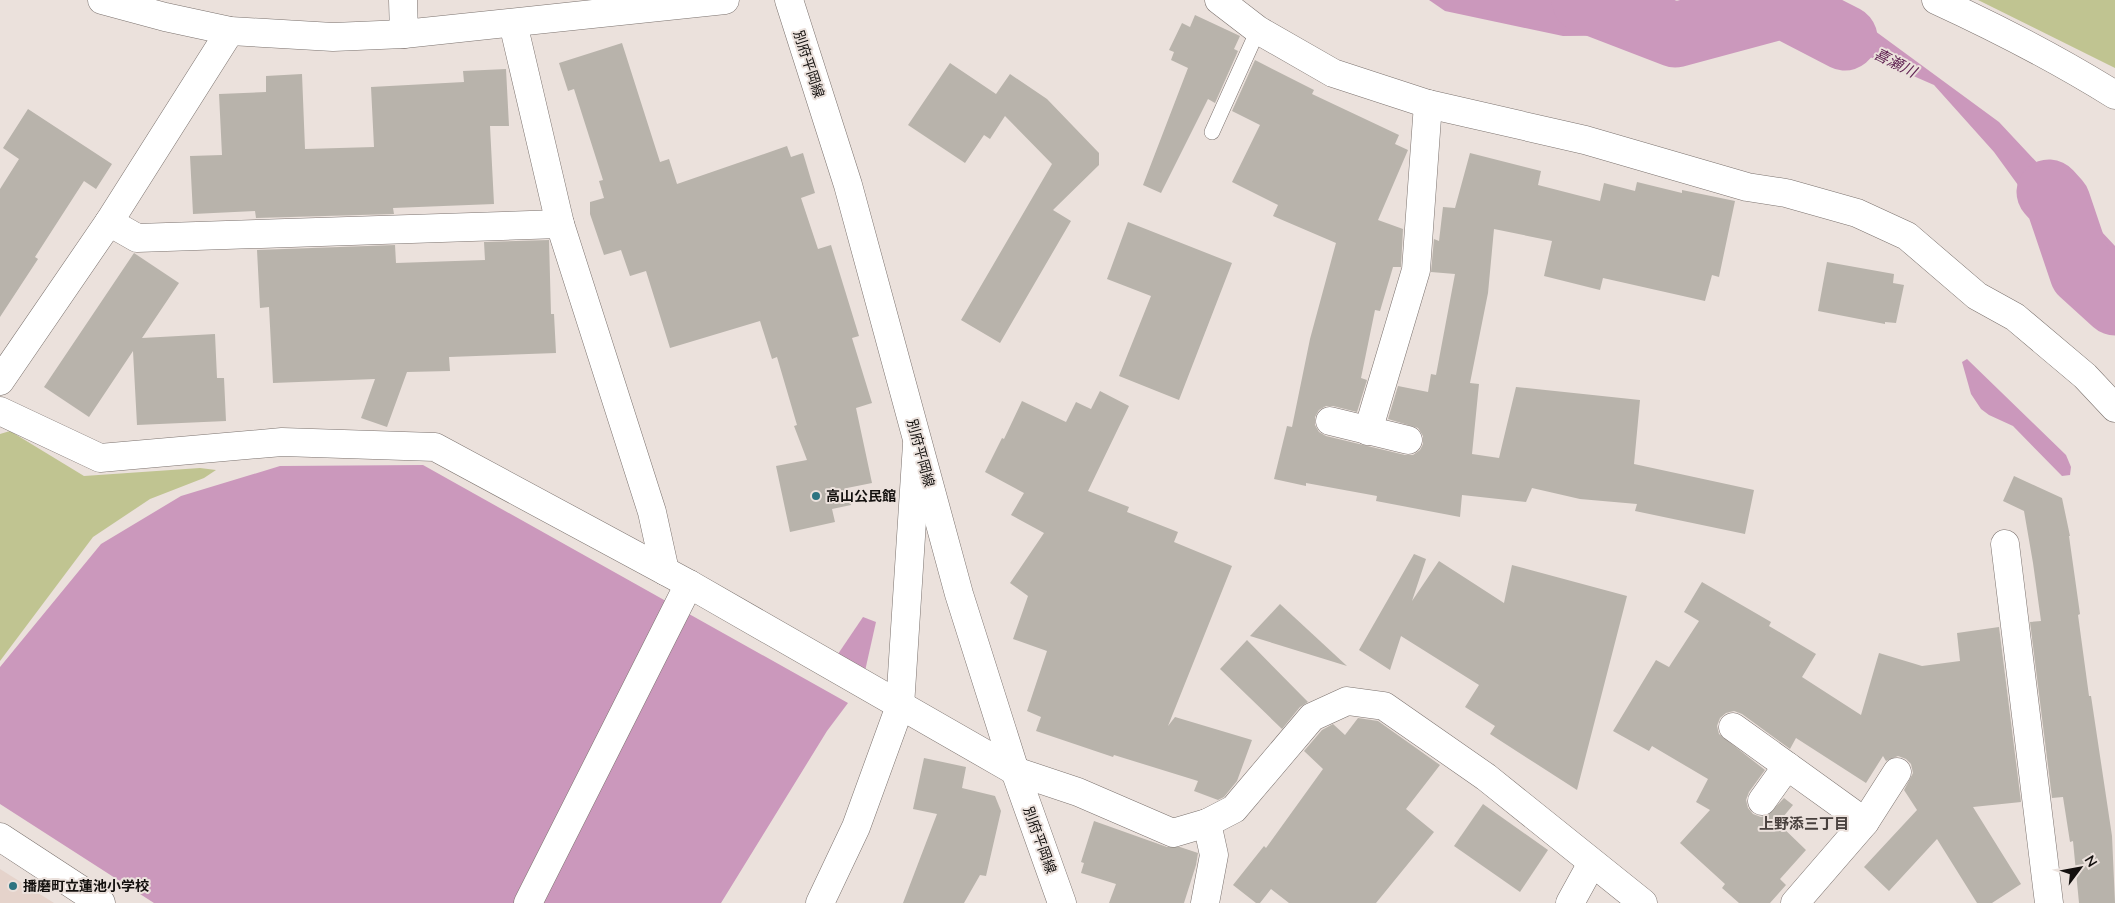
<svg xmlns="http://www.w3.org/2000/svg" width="2115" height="903" font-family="Mulish,'Noto Sans JP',sans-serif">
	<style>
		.built { fill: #e5d3cb }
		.green { fill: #c0c491 }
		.water { fill: #cb98bc }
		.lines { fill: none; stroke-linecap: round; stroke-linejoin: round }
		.river { stroke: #cb98bc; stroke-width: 65 }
		.building { fill: #b8b3ab }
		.service-casing { stroke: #7b726e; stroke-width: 16 }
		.minor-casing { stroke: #7b726e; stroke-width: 29 }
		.tertiary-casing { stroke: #7b726e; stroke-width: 29 }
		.secondary-casing { stroke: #7b726e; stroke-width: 29 }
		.service { stroke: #fff; stroke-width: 15 }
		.minor { stroke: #fff; stroke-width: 28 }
		.tertiary { stroke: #fff; stroke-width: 28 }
		.secondary { stroke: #fff; stroke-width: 28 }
		.poi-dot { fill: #2d7481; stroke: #ebe1dc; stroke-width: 2 }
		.labels { text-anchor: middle; stroke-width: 4; stroke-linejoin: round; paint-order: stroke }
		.street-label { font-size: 14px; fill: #13100e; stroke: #ebe1dc }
		.poi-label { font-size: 14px; font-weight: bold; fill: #13100e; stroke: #ebe1dc; text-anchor: start }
		.water-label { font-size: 15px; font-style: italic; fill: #612453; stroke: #ebe1dc }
		.neighbourhood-label { font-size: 15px; font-weight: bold; fill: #48403d; stroke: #ebe1dc }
	</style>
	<rect width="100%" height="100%" fill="#ebe1dc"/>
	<!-- built -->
	<path class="built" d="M 0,869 L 54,903 L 0,903 Z"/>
	<!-- green -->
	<g class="green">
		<path d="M 1978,0 L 2115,0 L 2115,68 Z"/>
		<path d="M 10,431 L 84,476 L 200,468 L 216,470 L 204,478 L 150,499 L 93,537 L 0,661 L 0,434 Z"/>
	</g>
	<!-- water -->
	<g class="water">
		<path d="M 1429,0 L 1584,0 L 1675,35 L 1563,36 L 1445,11 Z"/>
		<path d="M 1740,0 L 1811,0 L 1860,20 L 1999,122 L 2115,246 L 2115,303 L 2082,273 L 1994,152 L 1934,85 Z"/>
		<path d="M 1967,359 L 2066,455 L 2071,467 L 2070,475 L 2062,476 L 2013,426 L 1989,415 L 1981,409 L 1971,394 L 1962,362 Z"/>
		<path d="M 423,465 L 848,703 L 827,731 L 721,903 L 154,903 L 0,804 L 0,667 L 101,544 L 181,496 L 280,466 Z"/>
		<path d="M 863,617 L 876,622 L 865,671 L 838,654 Z"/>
	</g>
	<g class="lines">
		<!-- river -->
		<g class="river">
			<path d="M 1584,0 L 1675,35 L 1783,6 L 1845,38"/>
			<path d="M 2049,192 L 2058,202 L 2082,273 L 2115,303"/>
		</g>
	</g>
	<!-- building -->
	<g class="building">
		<path d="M 1195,15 L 1240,36 L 1234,49 L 1238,51 L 1215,103 L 1208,99 L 1161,193 L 1143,185 L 1188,68 L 1171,60 L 1174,52 L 1169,50 L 1182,23 L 1190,27 Z"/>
		<path d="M 622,43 L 660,162 L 669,159 L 677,184 L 787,146 L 791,157 L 803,153 L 815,193 L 801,198 L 818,249 L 831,245 L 859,336 L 852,338 L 872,403 L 856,408 L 872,483 L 847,488 L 851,505 L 832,509 L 835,522 L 790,532 L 776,466 L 807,460 L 794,426 L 797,425 L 777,357 L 772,359 L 760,321 L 670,348 L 646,271 L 630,276 L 621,250 L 604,255 L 590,214 L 590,202 L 604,198 L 599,181 L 603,180 L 574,89 L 568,91 L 559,63 Z"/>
		<path d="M 1255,60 L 1314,90 L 1312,94 L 1399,135 L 1395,144 L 1408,150 L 1378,220 L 1403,229 L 1401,267 L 1393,267 L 1380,311 L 1375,310 L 1361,378 L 1367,380 L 1357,412 L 1333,406 L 1326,406 L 1319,410 L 1315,417 L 1315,425 L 1319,432 L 1326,436 L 1405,455 L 1413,455 L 1420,450 L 1423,444 L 1423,436 L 1418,428 L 1388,419 L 1398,386 L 1428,392 L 1431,374 L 1436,375 L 1455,274 L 1431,272 L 1434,239 L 1439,241 L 1443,207 L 1455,208 L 1470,153 L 1541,171 L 1538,185 L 1600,201 L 1604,183 L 1635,191 L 1637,182 L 1682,193 L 1682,190 L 1735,201 L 1719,277 L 1712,275 L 1705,301 L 1603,278 L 1600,290 L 1544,276 L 1552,241 L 1494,229 L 1488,293 L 1470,383 L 1479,384 L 1472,454 L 1499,458 L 1516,387 L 1640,400 L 1634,464 L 1754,490 L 1745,534 L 1635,511 L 1637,504 L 1580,499 L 1532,488 L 1526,502 L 1462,495 L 1460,517 L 1376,501 L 1377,496 L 1306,483 L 1306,486 L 1274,479 L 1287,426 L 1292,427 L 1310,339 L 1336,243 L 1273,216 L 1278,205 L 1232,182 L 1260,125 L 1232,111 Z"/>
		<path d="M 950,63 L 996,94 L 1010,74 L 1047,99 L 1099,153 L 1099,165 L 1053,210 L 1071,221 L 1000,343 L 961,320 L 1052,164 L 1005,116 L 990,139 L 984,135 L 965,163 L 908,125 Z"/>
		<path d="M 506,69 L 509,126 L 490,126 L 494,204 L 393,208 L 394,214 L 256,218 L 255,211 L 193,214 L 190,156 L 222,155 L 219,94 L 266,92 L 266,76 L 302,74 L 305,149 L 374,147 L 371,87 L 464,82 L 463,71 Z"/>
		<path d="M 28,109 L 112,164 L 96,189 L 84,181 L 35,257 L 38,259 L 0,317 L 0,189 L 19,159 L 3,148 Z"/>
		<path d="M 1128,222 L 1232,263 L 1179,400 L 1119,376 L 1151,296 L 1107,279 Z"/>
		<path d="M 549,240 L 551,314 L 554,314 L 556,353 L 449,357 L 450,371 L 407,372 L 387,427 L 361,418 L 375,379 L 273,383 L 269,307 L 260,308 L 257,250 L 395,245 L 396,263 L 485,260 L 484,242 Z"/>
		<path d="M 134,253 L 179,283 L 142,338 L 215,334 L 217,378 L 224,378 L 226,421 L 137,425 L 133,351 L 89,417 L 44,387 Z"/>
		<path d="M 1827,262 L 1894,274 L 1893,283 L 1904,285 L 1896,323 L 1885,322 L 1885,324 L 1818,311 Z"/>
		<path d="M 1100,391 L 1129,406 L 1088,491 L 1129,507 L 1127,512 L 1178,532 L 1174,542 L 1232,566 L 1168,726 L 1175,717 L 1252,740 L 1237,781 L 1224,797 L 1218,800 L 1194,791 L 1198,781 L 1114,755 L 1113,757 L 1036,731 L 1041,717 L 1027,711 L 1047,651 L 1013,639 L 1028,596 L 1010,583 L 1044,533 L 1011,515 L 1024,493 L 985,472 L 1002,438 L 1004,439 L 1022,401 L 1066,422 L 1076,402 L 1091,409 Z"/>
		<path d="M 2014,476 L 2062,498 L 2070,536 L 2069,536 L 2080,614 L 2078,615 L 2089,696 L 2091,696 L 2112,836 L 2115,903 L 2079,903 L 2073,841 L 2070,842 L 2063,797 L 2052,798 L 2030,622 L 2041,621 L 2033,563 L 2024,511 L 2003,501 Z"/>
		<path d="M 1414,554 L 1426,559 L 1412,601 L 1439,561 L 1504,603 L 1512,565 L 1627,596 L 1577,790 L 1490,734 L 1495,726 L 1465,707 L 1479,685 L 1401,636 L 1390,670 L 1359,650 Z"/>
		<path d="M 1702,582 L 1771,622 L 1769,626 L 1816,654 L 1802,677 L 1861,715 L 1879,653 L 1922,666 L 1960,661 L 1957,633 L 1999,627 L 2021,802 L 1973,807 L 2021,884 L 1992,903 L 1977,903 L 1937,839 L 1889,891 L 1864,867 L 1917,810 L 1904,790 L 1913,773 L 1911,764 L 1906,759 L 1898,756 L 1886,761 L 1883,756 L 1866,783 L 1796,738 L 1790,749 L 1742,714 L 1734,711 L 1726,713 L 1720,718 L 1717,726 L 1719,734 L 1765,770 L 1749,792 L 1746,800 L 1748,808 L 1753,814 L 1761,817 L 1768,815 L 1784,798 L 1793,805 L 1778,823 L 1806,850 L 1780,879 L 1786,885 L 1770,903 L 1739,903 L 1722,888 L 1725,884 L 1680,843 L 1710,810 L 1696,802 L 1708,779 L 1652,746 L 1649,751 L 1613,731 L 1656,660 L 1669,667 L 1699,621 L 1684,612 Z"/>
		<path d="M 1280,604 L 1347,666 L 1250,636 Z"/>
		<path d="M 1247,640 L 1308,702 L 1300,707 L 1282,729 L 1220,669 Z"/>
		<path d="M 1358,718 L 1378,721 L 1440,765 L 1406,809 L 1434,832 L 1376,903 L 1289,903 L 1271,889 L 1260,903 L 1256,903 L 1233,885 L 1264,846 L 1266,848 L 1323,769 L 1304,751 L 1322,730 L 1333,724 L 1345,735 Z"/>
		<path d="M 924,758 L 966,767 L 962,788 L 995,796 L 1001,811 L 986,876 L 980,875 L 964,903 L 903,903 L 937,814 L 913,809 Z"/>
		<path d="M 1483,804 L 1548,850 L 1520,892 L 1454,846 Z"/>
		<path d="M 1094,821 L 1167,847 L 1180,847 L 1198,853 L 1196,865 L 1184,903 L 1109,903 L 1116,884 L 1081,873 L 1084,863 L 1081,862 Z"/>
	</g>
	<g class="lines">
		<defs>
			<path id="service" d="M 1212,132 L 1258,30"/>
			<g id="minor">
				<path d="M 403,0 L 404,34"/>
				<path d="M 1219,0 L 1258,30 L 1333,73 L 1428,104 L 1585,140 L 1747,187 L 1786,193 L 1857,213 L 1907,236 L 1977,296 L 2015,317 L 2085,376 L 2115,408"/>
				<path d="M 1936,0 C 1997,28 2057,59 2115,95"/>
				<path d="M 513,23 L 560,224 L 652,512 L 665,571"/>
				<path d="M 109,222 L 137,238 L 560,224"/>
				<path d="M 0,381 L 109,222 L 230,31"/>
				<path d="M 0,411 L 100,458 L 282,442 L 435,447 L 689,584 L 1015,771 L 1078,792 L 1173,833 L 1207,823 L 1234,809 L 1312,717 L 1347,701 L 1384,706 L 1486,777 L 1643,903"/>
				<path d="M 1330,421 L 1408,440"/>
				<path d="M 1368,431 L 1416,270 L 1428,104"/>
				<path d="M 2005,544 L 2049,903"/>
				<path d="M 1733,727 L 1865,822"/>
				<path d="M 1762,801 L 1787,766"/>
				<path d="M 528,903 L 689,584"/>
				<path d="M 1205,903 L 1214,855 L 1207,823"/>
				<path d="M 1570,903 L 1592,863"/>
				<path d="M 1795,903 L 1865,822 L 1897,772"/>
			</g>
			<g id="tertiary">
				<path d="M 102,0 L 165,17 L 230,31 L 333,37 L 404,34 L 725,0"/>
				<path d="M 0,837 L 101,903"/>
				<path d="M 820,903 L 856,827 L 900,706 L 917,444"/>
			</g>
			<path id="secondary" d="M 789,0 L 848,185 L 959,594 L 1015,771 L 1062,903"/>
		</defs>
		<!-- service casing -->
		<use href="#service" class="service-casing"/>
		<!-- minor casing -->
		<use href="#minor" class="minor-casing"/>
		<!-- tertiary casing -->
		<use href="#tertiary" class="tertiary-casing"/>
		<!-- secondary casing -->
		<use href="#secondary" class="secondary-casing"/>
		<!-- service -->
		<use href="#service" class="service"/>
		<!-- minor -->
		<use href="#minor" class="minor"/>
		<!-- tertiary -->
		<use href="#tertiary" class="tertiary"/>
		<!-- secondary -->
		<use href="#secondary" class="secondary"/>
	</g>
	<!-- markers -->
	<g class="poi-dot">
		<circle cx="816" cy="496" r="5"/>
		<circle cx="13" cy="886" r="5"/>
	</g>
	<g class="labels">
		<!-- street labels -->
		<g class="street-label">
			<text transform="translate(809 64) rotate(72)" y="5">別府平岡線</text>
			<text transform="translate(921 453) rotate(75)" y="5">別府平岡線</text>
			<text transform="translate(1040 840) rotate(70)" y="5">別府平岡線</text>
		</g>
		<!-- poi labels -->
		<g class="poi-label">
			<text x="826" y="501">高山公民館</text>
			<text x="23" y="891">播磨町立蓮池小学校</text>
		</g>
		<!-- water labels -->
		<g class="water-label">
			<text transform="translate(1895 63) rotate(27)" y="5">喜瀬川</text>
		</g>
		<!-- neighbourhood labels -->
		<g class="neighbourhood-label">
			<text x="1804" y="829">上野添三丁目</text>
		</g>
	</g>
	<!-- north arrow -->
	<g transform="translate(2080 868) rotate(58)" stroke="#ebe1dc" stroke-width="4" paint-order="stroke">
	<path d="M0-4L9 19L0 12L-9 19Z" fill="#13100e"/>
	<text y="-8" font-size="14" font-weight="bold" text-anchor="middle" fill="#13100e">N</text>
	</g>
</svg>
